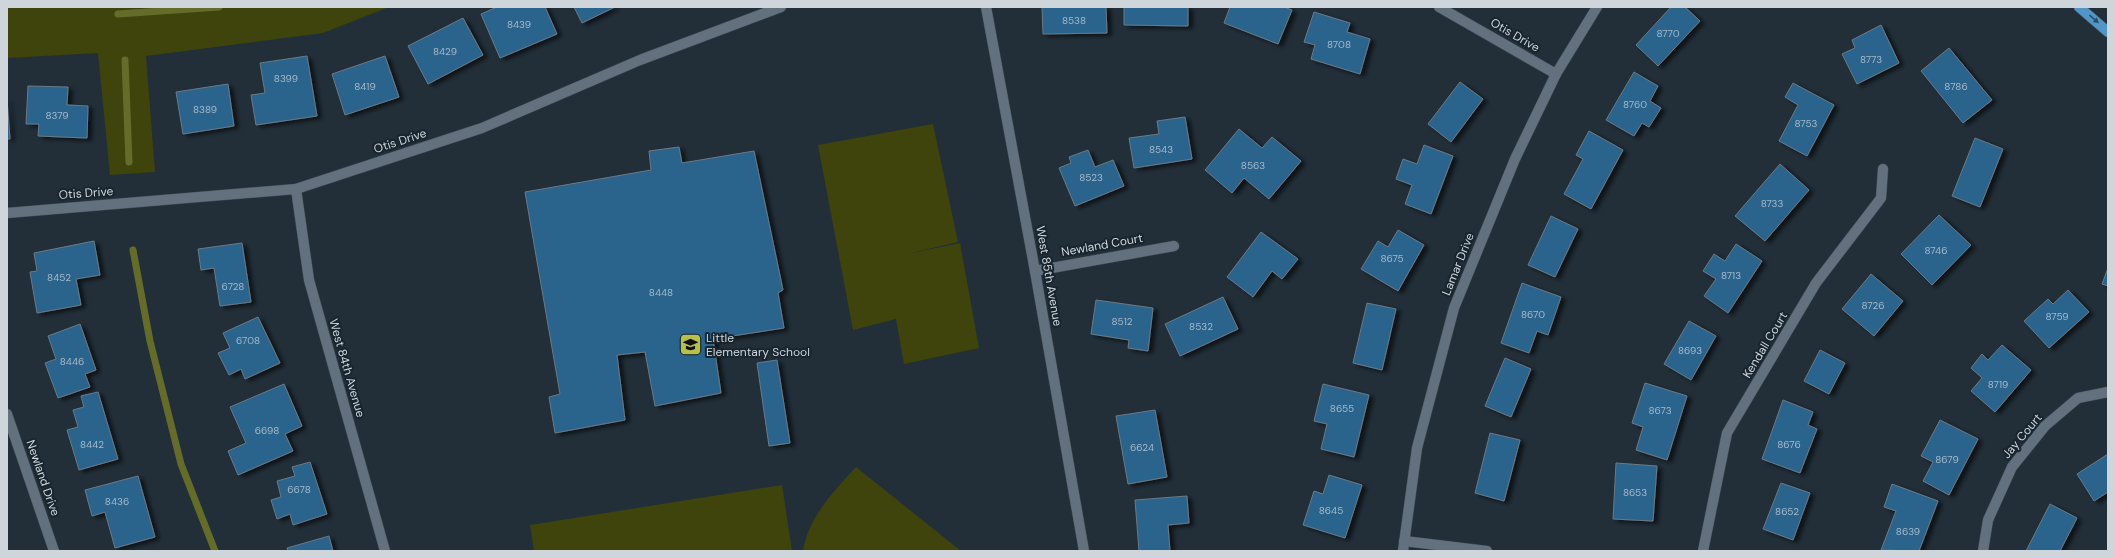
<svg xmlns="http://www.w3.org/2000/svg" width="2115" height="558" font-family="'DM Sans',sans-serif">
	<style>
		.green { fill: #3f430c }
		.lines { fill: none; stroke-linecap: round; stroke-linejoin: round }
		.stream { stroke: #656c2a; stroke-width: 7 }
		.building { fill: #29638c; stroke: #6b7a86; filter: url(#shadow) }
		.minor-casing { stroke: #424c55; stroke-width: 11 }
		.major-casing { stroke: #424c55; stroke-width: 11 }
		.minor { stroke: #62717d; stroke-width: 10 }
		.major { stroke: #5097c7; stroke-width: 10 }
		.oneway { fill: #2c4d64 }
		.labels { text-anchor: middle; stroke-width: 4; stroke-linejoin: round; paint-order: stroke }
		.number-label { font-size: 10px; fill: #a5b9c8 }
		.street-label { font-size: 12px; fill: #ced6dc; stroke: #18252f }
		.poi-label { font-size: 12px; fill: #ced6dc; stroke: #18252f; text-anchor: start }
	</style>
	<defs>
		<filter id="shadow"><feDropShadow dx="4.5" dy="2.5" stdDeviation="2" flood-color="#0009"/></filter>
	</defs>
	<rect width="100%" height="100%" fill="#222f39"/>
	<!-- green -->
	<g class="green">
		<path d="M 7,7 L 389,7 L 323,33 L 146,56 L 155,172 L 110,175 L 98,53 L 7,58 Z"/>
		<path d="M 933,124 L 958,242 L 907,254 L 960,243 L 979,348 L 904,364 L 896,319 L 853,330 L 818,145 Z"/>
		<path d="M 856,467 L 961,551 L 803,551 C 808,518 834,491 856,467 Z"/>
		<path d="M 782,485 L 792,551 L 534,551 L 530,525 Z"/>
	</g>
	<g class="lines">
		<!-- stream -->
		<g class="stream">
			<path d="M 118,14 L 219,7"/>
			<path d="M 125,60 L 129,162"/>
			<path d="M 133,250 L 150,341 L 181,464 L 215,551"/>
		</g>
	</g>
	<!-- building -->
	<g class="building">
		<path d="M 497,7 L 545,7 L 557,34 L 500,58 L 481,14 Z"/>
		<path d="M 574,7 L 615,7 L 582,23 Z"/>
		<path d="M 1042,7 L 1106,7 L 1107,33 L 1043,34 Z"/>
		<path d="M 1124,7 L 1188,7 L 1188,26 L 1124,25 Z"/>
		<path d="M 1230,7 L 1284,7 L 1292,10 L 1278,44 L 1224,23 Z"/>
		<path d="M 1671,7 L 1685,7 L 1700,21 L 1658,66 L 1636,45 Z"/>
		<path d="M 1314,12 L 1350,23 L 1347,32 L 1370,39 L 1360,74 L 1311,59 L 1315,45 L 1304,42 Z"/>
		<path d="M 463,18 L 483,55 L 428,84 L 408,46 Z"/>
		<path d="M 1881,25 L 1899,63 L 1857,84 L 1842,54 L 1855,48 L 1852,40 Z"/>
		<path d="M 1949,48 L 1992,100 L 1963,123 L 1921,71 Z"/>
		<path d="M 307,56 L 317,116 L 256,125 L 251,95 L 265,93 L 260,63 Z"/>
		<path d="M 385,56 L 399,97 L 345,115 L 332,74 Z"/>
		<path d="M 1634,72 L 1658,86 L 1650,101 L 1661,108 L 1649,127 L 1642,123 L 1634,136 L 1606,120 Z"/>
		<path d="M 1460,82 L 1483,99 L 1451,142 L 1428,124 Z"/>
		<path d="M 1793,83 L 1834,105 L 1807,156 L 1779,141 L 1798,105 L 1785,97 Z"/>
		<path d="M 228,84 L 234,126 L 183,134 L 176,92 Z"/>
		<path d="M 28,86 L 68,87 L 67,105 L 88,106 L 87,138 L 38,136 L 39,124 L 26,124 Z"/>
		<path d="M 7,99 L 10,139 L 7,139 Z"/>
		<path d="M 1185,117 L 1192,159 L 1134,168 L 1129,138 L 1159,134 L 1157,121 Z"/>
		<path d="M 1239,129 L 1262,148 L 1272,137 L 1301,161 L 1269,199 L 1244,178 L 1232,193 L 1205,170 Z"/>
		<path d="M 1589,131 L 1623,150 L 1591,209 L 1564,194 L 1583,159 L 1576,155 Z"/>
		<path d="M 1975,138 L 2003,149 L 1980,207 L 1952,196 Z"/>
		<path d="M 1424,145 L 1453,156 L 1431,214 L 1405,204 L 1412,185 L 1396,179 L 1403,159 L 1417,164 Z"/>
		<path d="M 679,147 L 682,163 L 754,151 L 783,290 L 778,293 L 784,328 L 713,339 L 721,393 L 655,406 L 645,352 L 617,355 L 625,420 L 555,433 L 549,397 L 560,394 L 525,192 L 651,170 L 649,151 Z"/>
		<path d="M 1088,150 L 1095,167 L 1113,160 L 1124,186 L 1075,206 L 1059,168 L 1071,163 L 1069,157 Z"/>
		<path d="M 1780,164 L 1809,190 L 1765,241 L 1735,216 Z"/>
		<path d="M 1939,215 L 1971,245 L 1932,285 L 1901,254 Z"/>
		<path d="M 1551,216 L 1578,229 L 1555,277 L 1528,265 Z"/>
		<path d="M 1398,230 L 1424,245 L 1398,291 L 1361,269 L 1378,241 L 1388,247 Z"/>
		<path d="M 1261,232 L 1298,259 L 1282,279 L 1272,271 L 1253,297 L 1227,277 Z"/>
		<path d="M 94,241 L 100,275 L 76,279 L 81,305 L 37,313 L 30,272 L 37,271 L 34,253 Z"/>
		<path d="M 242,243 L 251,302 L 220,306 L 214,268 L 201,270 L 198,249 Z"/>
		<path d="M 1736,244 L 1762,261 L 1728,313 L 1704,296 L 1716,279 L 1703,271 L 1714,254 L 1725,261 Z"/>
		<path d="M 2108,268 L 2108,286 L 2102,284 Z"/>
		<path d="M 1871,274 L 1903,301 L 1874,336 L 1842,309 Z"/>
		<path d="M 1522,283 L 1561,297 L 1548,335 L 1537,331 L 1529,353 L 1501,343 Z"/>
		<path d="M 2068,290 L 2089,312 L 2049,348 L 2024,321 L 2048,299 L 2053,304 Z"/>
		<path d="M 1223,297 L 1238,329 L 1180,356 L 1165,324 Z"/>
		<path d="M 1096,300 L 1153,308 L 1148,351 L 1128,348 L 1129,340 L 1091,334 Z"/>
		<path d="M 1367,303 L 1396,309 L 1382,370 L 1353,363 Z"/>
		<path d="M 258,317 L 280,363 L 245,379 L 241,369 L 229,375 L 218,353 L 230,348 L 223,333 Z"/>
		<path d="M 1689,321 L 1716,336 L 1691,380 L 1664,364 Z"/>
		<path d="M 80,324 L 96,370 L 85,374 L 90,387 L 58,398 L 45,363 L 56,359 L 48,336 Z"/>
		<path d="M 2002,345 L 2031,370 L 1995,412 L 1971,391 L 1982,378 L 1971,368 L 1982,354 L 1988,360 Z"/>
		<path d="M 1820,350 L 1845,363 L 1829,394 L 1804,381 Z"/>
		<path d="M 1505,358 L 1531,369 L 1511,417 L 1485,406 Z"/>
		<path d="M 777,360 L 790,443 L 769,446 L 757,363 Z"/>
		<path d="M 1645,383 L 1687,396 L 1667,460 L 1636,450 L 1643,427 L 1632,423 Z"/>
		<path d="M 284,384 L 302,426 L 285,434 L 293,451 L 238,475 L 228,451 L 246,443 L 230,407 Z"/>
		<path d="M 1323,384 L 1369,395 L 1354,457 L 1321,449 L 1327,424 L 1314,421 Z"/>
		<path d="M 98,392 L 118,459 L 79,470 L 67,430 L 78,427 L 73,410 L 84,407 L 81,396 Z"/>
		<path d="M 1783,400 L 1813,412 L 1808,425 L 1817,429 L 1800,473 L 1762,459 Z"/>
		<path d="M 1155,410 L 1167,477 L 1128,484 L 1116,416 Z"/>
		<path d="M 1940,420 L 1978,439 L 1949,495 L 1923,481 L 1933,462 L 1921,456 Z"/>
		<path d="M 1490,433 L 1520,440 L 1504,501 L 1475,493 Z"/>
		<path d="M 2108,454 L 2108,492 L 2094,501 L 2077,474 Z"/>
		<path d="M 310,462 L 327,514 L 293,525 L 290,514 L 277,519 L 271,500 L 281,497 L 277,481 L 295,476 L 292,467 Z"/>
		<path d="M 1616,463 L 1657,466 L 1653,521 L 1613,519 Z"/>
		<path d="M 1329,475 L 1362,485 L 1345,538 L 1303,525 L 1314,491 L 1323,494 Z"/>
		<path d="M 138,476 L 155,537 L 115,548 L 105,512 L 92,516 L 85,490 Z"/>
		<path d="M 1781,483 L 1810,493 L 1793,540 L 1763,529 Z"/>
		<path d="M 1892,484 L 1938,501 L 1919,551 L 1881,550 L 1896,511 L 1884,507 Z"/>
		<path d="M 1187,496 L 1189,523 L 1168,525 L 1170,551 L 1139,551 L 1135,500 Z"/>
		<path d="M 2050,504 L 2077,518 L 2060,551 L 2026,551 Z"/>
		<path d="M 329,536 L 333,551 L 288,551 L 287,548 Z"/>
	</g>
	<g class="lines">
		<defs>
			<g id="minor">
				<path d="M 986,7 L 1035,271 L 1084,551"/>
				<path d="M 1439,7 L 1556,74"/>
				<path d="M 296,189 L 309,280 L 385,551"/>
				<path d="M 7,213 L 296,189 L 482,128 L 640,60 L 781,7"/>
				<path d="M 1035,271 L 1174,246"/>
				<path d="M 7,414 L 54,551"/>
				<path d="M 1404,541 L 1487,551"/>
				<path d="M 1403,551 L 1417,448 L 1454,308 L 1515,159 L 1556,74 L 1597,7"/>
				<path d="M 1703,551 L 1727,433 L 1816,283 L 1881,198 L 1883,169"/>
				<path d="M 1983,551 L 1988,520 L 2012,467 L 2045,426 L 2078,398 L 2108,392"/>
			</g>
			<path id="major" d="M 2079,7 L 2108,32"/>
		</defs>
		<!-- minor casing -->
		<use href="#minor" class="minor-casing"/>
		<!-- major casing -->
		<use href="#major" class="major-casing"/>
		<!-- minor -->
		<use href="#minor" class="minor"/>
		<!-- major -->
		<use href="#major" class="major"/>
	</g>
	<!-- one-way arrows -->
	<defs><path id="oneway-solid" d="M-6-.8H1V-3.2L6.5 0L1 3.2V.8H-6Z"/></defs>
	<use class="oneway" href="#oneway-solid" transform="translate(2094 19) rotate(41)"/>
	<!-- icons -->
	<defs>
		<symbol id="school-square" viewBox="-11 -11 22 22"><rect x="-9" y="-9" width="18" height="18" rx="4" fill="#b7c148" stroke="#18252f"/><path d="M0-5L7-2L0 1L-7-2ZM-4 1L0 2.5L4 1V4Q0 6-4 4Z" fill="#111"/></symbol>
	</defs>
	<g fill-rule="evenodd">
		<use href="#school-square" x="678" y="332" width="25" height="25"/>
	</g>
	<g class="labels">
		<!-- number labels -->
		<g class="number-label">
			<text x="1074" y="24">8538</text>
			<text x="519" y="28">8439</text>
			<text x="1668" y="37">8770</text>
			<text x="1339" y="48">8708</text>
			<text x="445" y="55">8429</text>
			<text x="1871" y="63">8773</text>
			<text x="286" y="82">8399</text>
			<text x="365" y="90">8419</text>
			<text x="1956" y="90">8786</text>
			<text x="1635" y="108">8760</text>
			<text x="205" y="113">8389</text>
			<text x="57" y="119">8379</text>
			<text x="1806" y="127">8753</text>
			<text x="1161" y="153">8543</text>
			<text x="1253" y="169">8563</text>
			<text x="1091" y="181">8523</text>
			<text x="1772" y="207">8733</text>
			<text x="1936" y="254">8746</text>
			<text x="1392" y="262">8675</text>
			<text x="1731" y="279">8713</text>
			<text x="59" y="281">8452</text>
			<text x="233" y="290">6728</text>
			<text x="661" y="296">8448</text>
			<text x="1873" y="309">8726</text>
			<text x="1533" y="318">8670</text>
			<text x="2057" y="320">8759</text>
			<text x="1122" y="325">8512</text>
			<text x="1201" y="330">8532</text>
			<text x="248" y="344">6708</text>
			<text x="1690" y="354">8693</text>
			<text x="72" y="365">8446</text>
			<text x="1998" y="388">8719</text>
			<text x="1342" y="412">8655</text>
			<text x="1660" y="414">8673</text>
			<text x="267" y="434">6698</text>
			<text x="92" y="448">8442</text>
			<text x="1789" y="448">8676</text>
			<text x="1142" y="451">6624</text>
			<text x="1947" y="463">8679</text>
			<text x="299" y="493">6678</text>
			<text x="1635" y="496">8653</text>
			<text x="117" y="505">8436</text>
			<text x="1331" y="514">8645</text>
			<text x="1787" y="515">8652</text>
			<text x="1908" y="535">8639</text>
		</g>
		<!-- street labels -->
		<g class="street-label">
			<text transform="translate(1515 35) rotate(30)" y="4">Otis Drive</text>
			<text transform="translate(400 141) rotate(-18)" y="4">Otis Drive</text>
			<text transform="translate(86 193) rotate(-4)" y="4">Otis Drive</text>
			<text transform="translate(1102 245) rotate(-10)" y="4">Newland Court</text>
			<text transform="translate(1458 264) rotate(-68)" y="4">Lamar Drive</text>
			<text transform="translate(1049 276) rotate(80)" y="4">West 85th Avenue</text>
			<text transform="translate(1765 345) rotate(-59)" y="4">Kendall Court</text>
			<text transform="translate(347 368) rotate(74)" y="4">West 84th Avenue</text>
			<text transform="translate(2022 436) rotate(-50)" y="4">Jay Court</text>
			<text transform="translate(43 478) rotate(71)" y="4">Newland Drive</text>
		</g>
		<!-- poi labels -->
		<g class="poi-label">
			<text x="706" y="342">Little<tspan x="706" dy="14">Elementary School</tspan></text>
		</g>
	</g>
	<!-- border -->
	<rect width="2115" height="558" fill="none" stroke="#ced6dc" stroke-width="16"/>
</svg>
